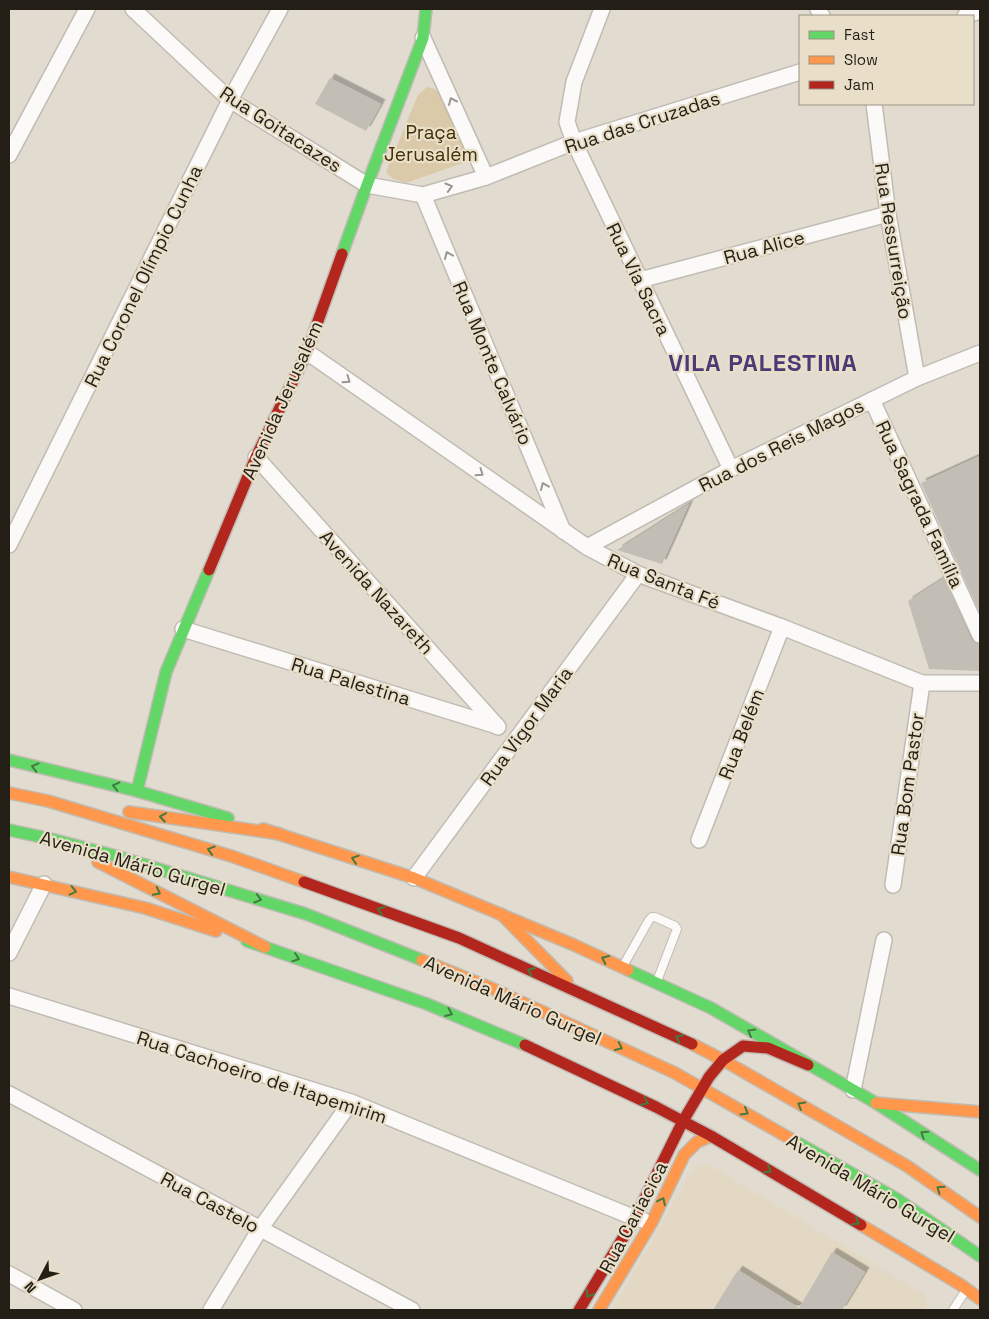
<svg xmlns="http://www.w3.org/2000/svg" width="989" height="1319" font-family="'Space Grotesk',sans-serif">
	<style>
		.built { fill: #e3d8c3 }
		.green { fill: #dacaa9 }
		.building { fill: #c3beb5; filter: url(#shadow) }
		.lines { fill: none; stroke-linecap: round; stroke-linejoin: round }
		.lane-casing { stroke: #c0bbb3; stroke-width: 10 }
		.street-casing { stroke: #c0bbb3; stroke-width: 18 }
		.fast-casing { stroke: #c0bbb3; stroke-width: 14 }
		.slow-casing { stroke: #c0bbb3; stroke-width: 14 }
		.jam-casing { stroke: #c0bbb3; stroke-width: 14 }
		.lane { stroke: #fbfaf8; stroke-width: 8 }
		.street { stroke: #fbfaf8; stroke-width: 15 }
		.fast { stroke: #63d668; stroke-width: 11 }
		.slow { stroke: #ff974d; stroke-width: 11 }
		.jam { stroke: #b3261e; stroke-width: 11 }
		.oneway { stroke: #9a9793 }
		.oneway2 { stroke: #437a40 }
		.labels { text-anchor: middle; stroke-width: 4.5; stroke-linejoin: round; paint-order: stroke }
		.street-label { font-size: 19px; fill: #231f17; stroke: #e9dfc9 }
		.park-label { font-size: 19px; fill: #413004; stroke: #e9dfc9 }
		.district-label { font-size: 24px; font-weight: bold; letter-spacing: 1px; fill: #4c3a76; stroke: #e9dfc9 }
	</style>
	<defs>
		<filter id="shadow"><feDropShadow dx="4.5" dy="-4.5" stdDeviation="0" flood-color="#0004"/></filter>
	</defs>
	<rect width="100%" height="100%" fill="#e2dcd0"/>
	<!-- built -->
	<path class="built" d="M 708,1164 L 924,1294 L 927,1305 L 924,1310 L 612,1310 L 690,1174 L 698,1166 Z"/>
	<!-- green -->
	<path class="green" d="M 427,87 L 435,89 L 443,98 L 469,156 L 460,164 L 406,183 L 393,179 L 386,172 L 418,95 Z"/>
	<!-- building -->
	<g class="building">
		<path d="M 330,78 L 381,104 L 366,131 L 315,104 Z"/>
		<path d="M 980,456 L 980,613 L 921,483 Z"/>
		<path d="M 689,504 L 662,564 L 617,550 Z"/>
		<path d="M 944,578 L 971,639 L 975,643 L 980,644 L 980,671 L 929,669 L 908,601 Z"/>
		<path d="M 832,1252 L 865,1272 L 842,1310 L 713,1310 L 738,1270 L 799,1308 Z"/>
	</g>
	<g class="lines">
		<defs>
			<g id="lane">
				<path d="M 623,966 L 649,920 L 652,917 L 655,917 L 675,926 L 677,929 L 657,981"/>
				<path d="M 953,1310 L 966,1290"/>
			</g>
			<g id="street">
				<path d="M 133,9 L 230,100 L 367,185 L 423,195 L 486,177 L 574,142 L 800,72"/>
				<path d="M 602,9 L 574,82 L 567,122 L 574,142 L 731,469"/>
				<path d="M 818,9 L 822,16"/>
				<path d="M 965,16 L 980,11"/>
				<path d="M 423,38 L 486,177"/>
				<path d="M 874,104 L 888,214 L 917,378"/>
				<path d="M 9,155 L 87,9"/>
				<path d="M 423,195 L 563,531"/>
				<path d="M 640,280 L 888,214"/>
				<path d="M 307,352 L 587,547 L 638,574 L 782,627 L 922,683 L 980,683"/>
				<path d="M 872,400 L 980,635"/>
				<path d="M 256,457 L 498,727"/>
				<path d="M 9,545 L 230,100 L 280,9"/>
				<path d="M 587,547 L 731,469 L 872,400 L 917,378 L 980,353"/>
				<path d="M 183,629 L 497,726"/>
				<path d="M 699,840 L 782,627"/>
				<path d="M 414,878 L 638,574"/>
				<path d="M 893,885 L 922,683"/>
				<path d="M 9,953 L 44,884"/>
				<path d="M 9,996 L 351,1102 L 635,1218 L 643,1220"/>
				<path d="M 853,1090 L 884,940"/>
				<path d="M 9,1094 L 412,1310"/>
				<path d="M 9,1274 L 74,1310"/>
				<path d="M 211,1310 L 260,1229 L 351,1102"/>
			</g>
			<g id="fast">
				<path d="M 342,254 L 367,185 L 423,38 L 426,9"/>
				<path d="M 9,760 L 137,791 L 228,818"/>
				<path d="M 137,791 L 166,672 L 209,570"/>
				<path d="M 9,830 L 51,839 L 116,856 L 306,914 L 422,960"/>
				<path d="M 247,941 L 427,1004 L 525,1045"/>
				<path d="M 628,970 L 711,1008 L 876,1103 L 980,1170"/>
				<path d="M 791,1139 L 897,1199 L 980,1256"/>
			</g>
			<g id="slow">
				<path d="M 9,793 L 48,801 L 231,856 L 304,882"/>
				<path d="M 129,812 L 280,834"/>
				<path d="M 263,829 L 414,878 L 574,945 L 628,970"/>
				<path d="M 98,862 L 265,947"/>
				<path d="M 9,877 L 145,908 L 216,931"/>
				<path d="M 501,914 L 567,981"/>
				<path d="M 422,960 L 491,988 L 675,1073 L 791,1139"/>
				<path d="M 692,1044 L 723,1060 L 907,1166 L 980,1217"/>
				<path d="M 876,1103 L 980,1112"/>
				<path d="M 861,1225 L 961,1285 L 980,1299"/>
				<path d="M 599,1310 L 652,1222 L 684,1155 L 697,1142 L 711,1136"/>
			</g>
			<g id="jam">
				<path d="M 209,570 L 256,457 L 307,352 L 342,254"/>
				<path d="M 304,882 L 459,938 L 692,1044"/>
				<path d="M 525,1045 L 656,1107 L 711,1136 L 861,1225"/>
				<path d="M 683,1121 L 709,1077 L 723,1060 L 743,1046 L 768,1048 L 808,1065"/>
				<path d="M 579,1310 L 635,1218 L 683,1121"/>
			</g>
		</defs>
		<!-- lane casing -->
		<use href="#lane" class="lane-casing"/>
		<!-- street casing -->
		<use href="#street" class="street-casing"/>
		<!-- fast casing -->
		<use href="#fast" class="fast-casing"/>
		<!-- slow casing -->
		<use href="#slow" class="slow-casing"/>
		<!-- jam casing -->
		<use href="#jam" class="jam-casing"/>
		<!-- lane -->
		<use href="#lane" class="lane"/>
		<!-- street -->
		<use href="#street" class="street"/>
		<!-- fast -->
		<use href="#fast" class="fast"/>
		<!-- slow -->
		<use href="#slow" class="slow"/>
		<!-- jam -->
		<use href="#jam" class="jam"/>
	</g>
	<!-- one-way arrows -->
	<defs><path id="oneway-chevron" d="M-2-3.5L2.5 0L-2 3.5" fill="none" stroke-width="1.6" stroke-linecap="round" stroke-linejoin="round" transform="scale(1.25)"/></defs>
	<g class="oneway">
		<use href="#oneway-chevron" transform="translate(452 101) rotate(-114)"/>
		<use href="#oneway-chevron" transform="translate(449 187) rotate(-16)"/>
		<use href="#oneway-chevron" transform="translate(448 255) rotate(-113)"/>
		<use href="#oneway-chevron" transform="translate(347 380) rotate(35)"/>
		<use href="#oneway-chevron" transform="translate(480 473) rotate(35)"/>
		<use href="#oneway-chevron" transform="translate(544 486) rotate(-113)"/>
	</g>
	<g class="oneway2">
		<use href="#oneway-chevron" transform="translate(35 767) rotate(-166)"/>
		<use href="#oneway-chevron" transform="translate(116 786) rotate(-167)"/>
		<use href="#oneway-chevron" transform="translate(163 817) rotate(-172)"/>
		<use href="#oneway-chevron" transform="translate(211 850) rotate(-163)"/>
		<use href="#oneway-chevron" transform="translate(355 859) rotate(-162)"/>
		<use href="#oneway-chevron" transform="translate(73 891) rotate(13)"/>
		<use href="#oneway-chevron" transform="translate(157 892) rotate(27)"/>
		<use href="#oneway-chevron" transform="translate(258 899) rotate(17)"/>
		<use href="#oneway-chevron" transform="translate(381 910) rotate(-160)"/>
		<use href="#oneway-chevron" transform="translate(296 958) rotate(19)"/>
		<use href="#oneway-chevron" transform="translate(605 959) rotate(-155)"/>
		<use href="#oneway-chevron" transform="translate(531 971) rotate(-156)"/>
		<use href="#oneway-chevron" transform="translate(449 1013) rotate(23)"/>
		<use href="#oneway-chevron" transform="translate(751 1032) rotate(-150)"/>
		<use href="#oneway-chevron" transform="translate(679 1038) rotate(-156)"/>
		<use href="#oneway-chevron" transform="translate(619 1047) rotate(25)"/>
		<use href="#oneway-chevron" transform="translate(645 1102) rotate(26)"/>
		<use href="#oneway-chevron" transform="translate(801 1105) rotate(-150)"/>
		<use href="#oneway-chevron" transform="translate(745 1112) rotate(30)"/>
		<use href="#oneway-chevron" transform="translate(924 1134) rotate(-147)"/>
		<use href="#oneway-chevron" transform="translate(768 1170) rotate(30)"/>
		<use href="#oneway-chevron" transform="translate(940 1189) rotate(-145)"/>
		<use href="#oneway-chevron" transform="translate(662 1201) rotate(-64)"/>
		<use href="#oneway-chevron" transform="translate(856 1222) rotate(31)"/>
		<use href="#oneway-chevron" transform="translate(589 1294) rotate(122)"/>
	</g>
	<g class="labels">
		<!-- street labels -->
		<g class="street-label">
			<text transform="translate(642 122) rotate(-18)" y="7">Rua das Cruzadas</text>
			<text transform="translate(281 129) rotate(33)" y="7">Rua Goitacazes</text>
			<text transform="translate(894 241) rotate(81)" y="7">Rua Ressurreição</text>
			<text transform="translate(764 247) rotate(-15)" y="7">Rua Alice</text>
			<text transform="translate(143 276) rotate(-64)" y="7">Rua Coronel Olímpio Cunha</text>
			<text transform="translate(639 279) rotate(64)" y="7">Rua Via Sacra</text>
			<text transform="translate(493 363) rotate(67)" y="7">Rua Monte Calvário</text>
			<text transform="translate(282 400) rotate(-66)" y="7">Avenida Jerusalém</text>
			<text transform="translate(781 445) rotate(-27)" y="7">Rua dos Reis Magos</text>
			<text transform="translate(920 504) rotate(65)" y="7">Rua Sagrada Família</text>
			<text transform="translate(664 581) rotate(22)" y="7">Rua Santa Fé</text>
			<text transform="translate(377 592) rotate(48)" y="7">Avenida Nazareth</text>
			<text transform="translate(351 681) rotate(17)" y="7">Rua Palestina</text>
			<text transform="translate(526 726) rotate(-54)" y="7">Rua Vigor Maria</text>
			<text transform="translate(741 734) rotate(-69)" y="7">Rua Belém</text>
			<text transform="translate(907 784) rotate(-82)" y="7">Rua Bom Pastor</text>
			<text transform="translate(133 863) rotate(16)" y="7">Avenida Mário Gurgel</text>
			<text transform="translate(513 1000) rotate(24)" y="7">Avenida Mário Gurgel</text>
			<text transform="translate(262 1077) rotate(18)" y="7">Rua Cachoeiro de Itapemirim</text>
			<text transform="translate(871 1188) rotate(31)" y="7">Avenida Mário Gurgel</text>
			<text transform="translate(210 1202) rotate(28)" y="7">Rua Castelo</text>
			<text transform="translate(633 1217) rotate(-62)" y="7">Rua Cariacica</text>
		</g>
		<!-- park labels -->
		<g class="park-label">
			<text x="431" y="139">Praça<tspan x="431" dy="22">Jerusalém</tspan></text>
		</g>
		<!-- district labels -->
		<g class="district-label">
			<text x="763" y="371">VILA PALESTINA</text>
		</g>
	</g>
	<!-- border -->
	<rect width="989" height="1319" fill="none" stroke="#231f17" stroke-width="20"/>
	<!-- legend -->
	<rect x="799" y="15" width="175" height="90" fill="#e9dfc9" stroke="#9a9282"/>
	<rect x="809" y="31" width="25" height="8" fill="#63d668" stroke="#9a9282"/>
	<text x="844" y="40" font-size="15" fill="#231f17">Fast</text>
	<rect x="809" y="56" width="25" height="8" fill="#ff974d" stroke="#9a9282"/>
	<text x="844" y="65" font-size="15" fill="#231f17">Slow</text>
	<rect x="809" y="81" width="25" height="8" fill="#b3261e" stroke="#9a9282"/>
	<text x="844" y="90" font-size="15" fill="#231f17">Jam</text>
	<!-- north arrow -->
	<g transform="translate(40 1279) rotate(229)" stroke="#e9dfc9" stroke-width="4" paint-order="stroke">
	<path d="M0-4L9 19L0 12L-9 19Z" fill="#231f17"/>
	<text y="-8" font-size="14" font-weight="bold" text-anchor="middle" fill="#231f17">N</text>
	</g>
</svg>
